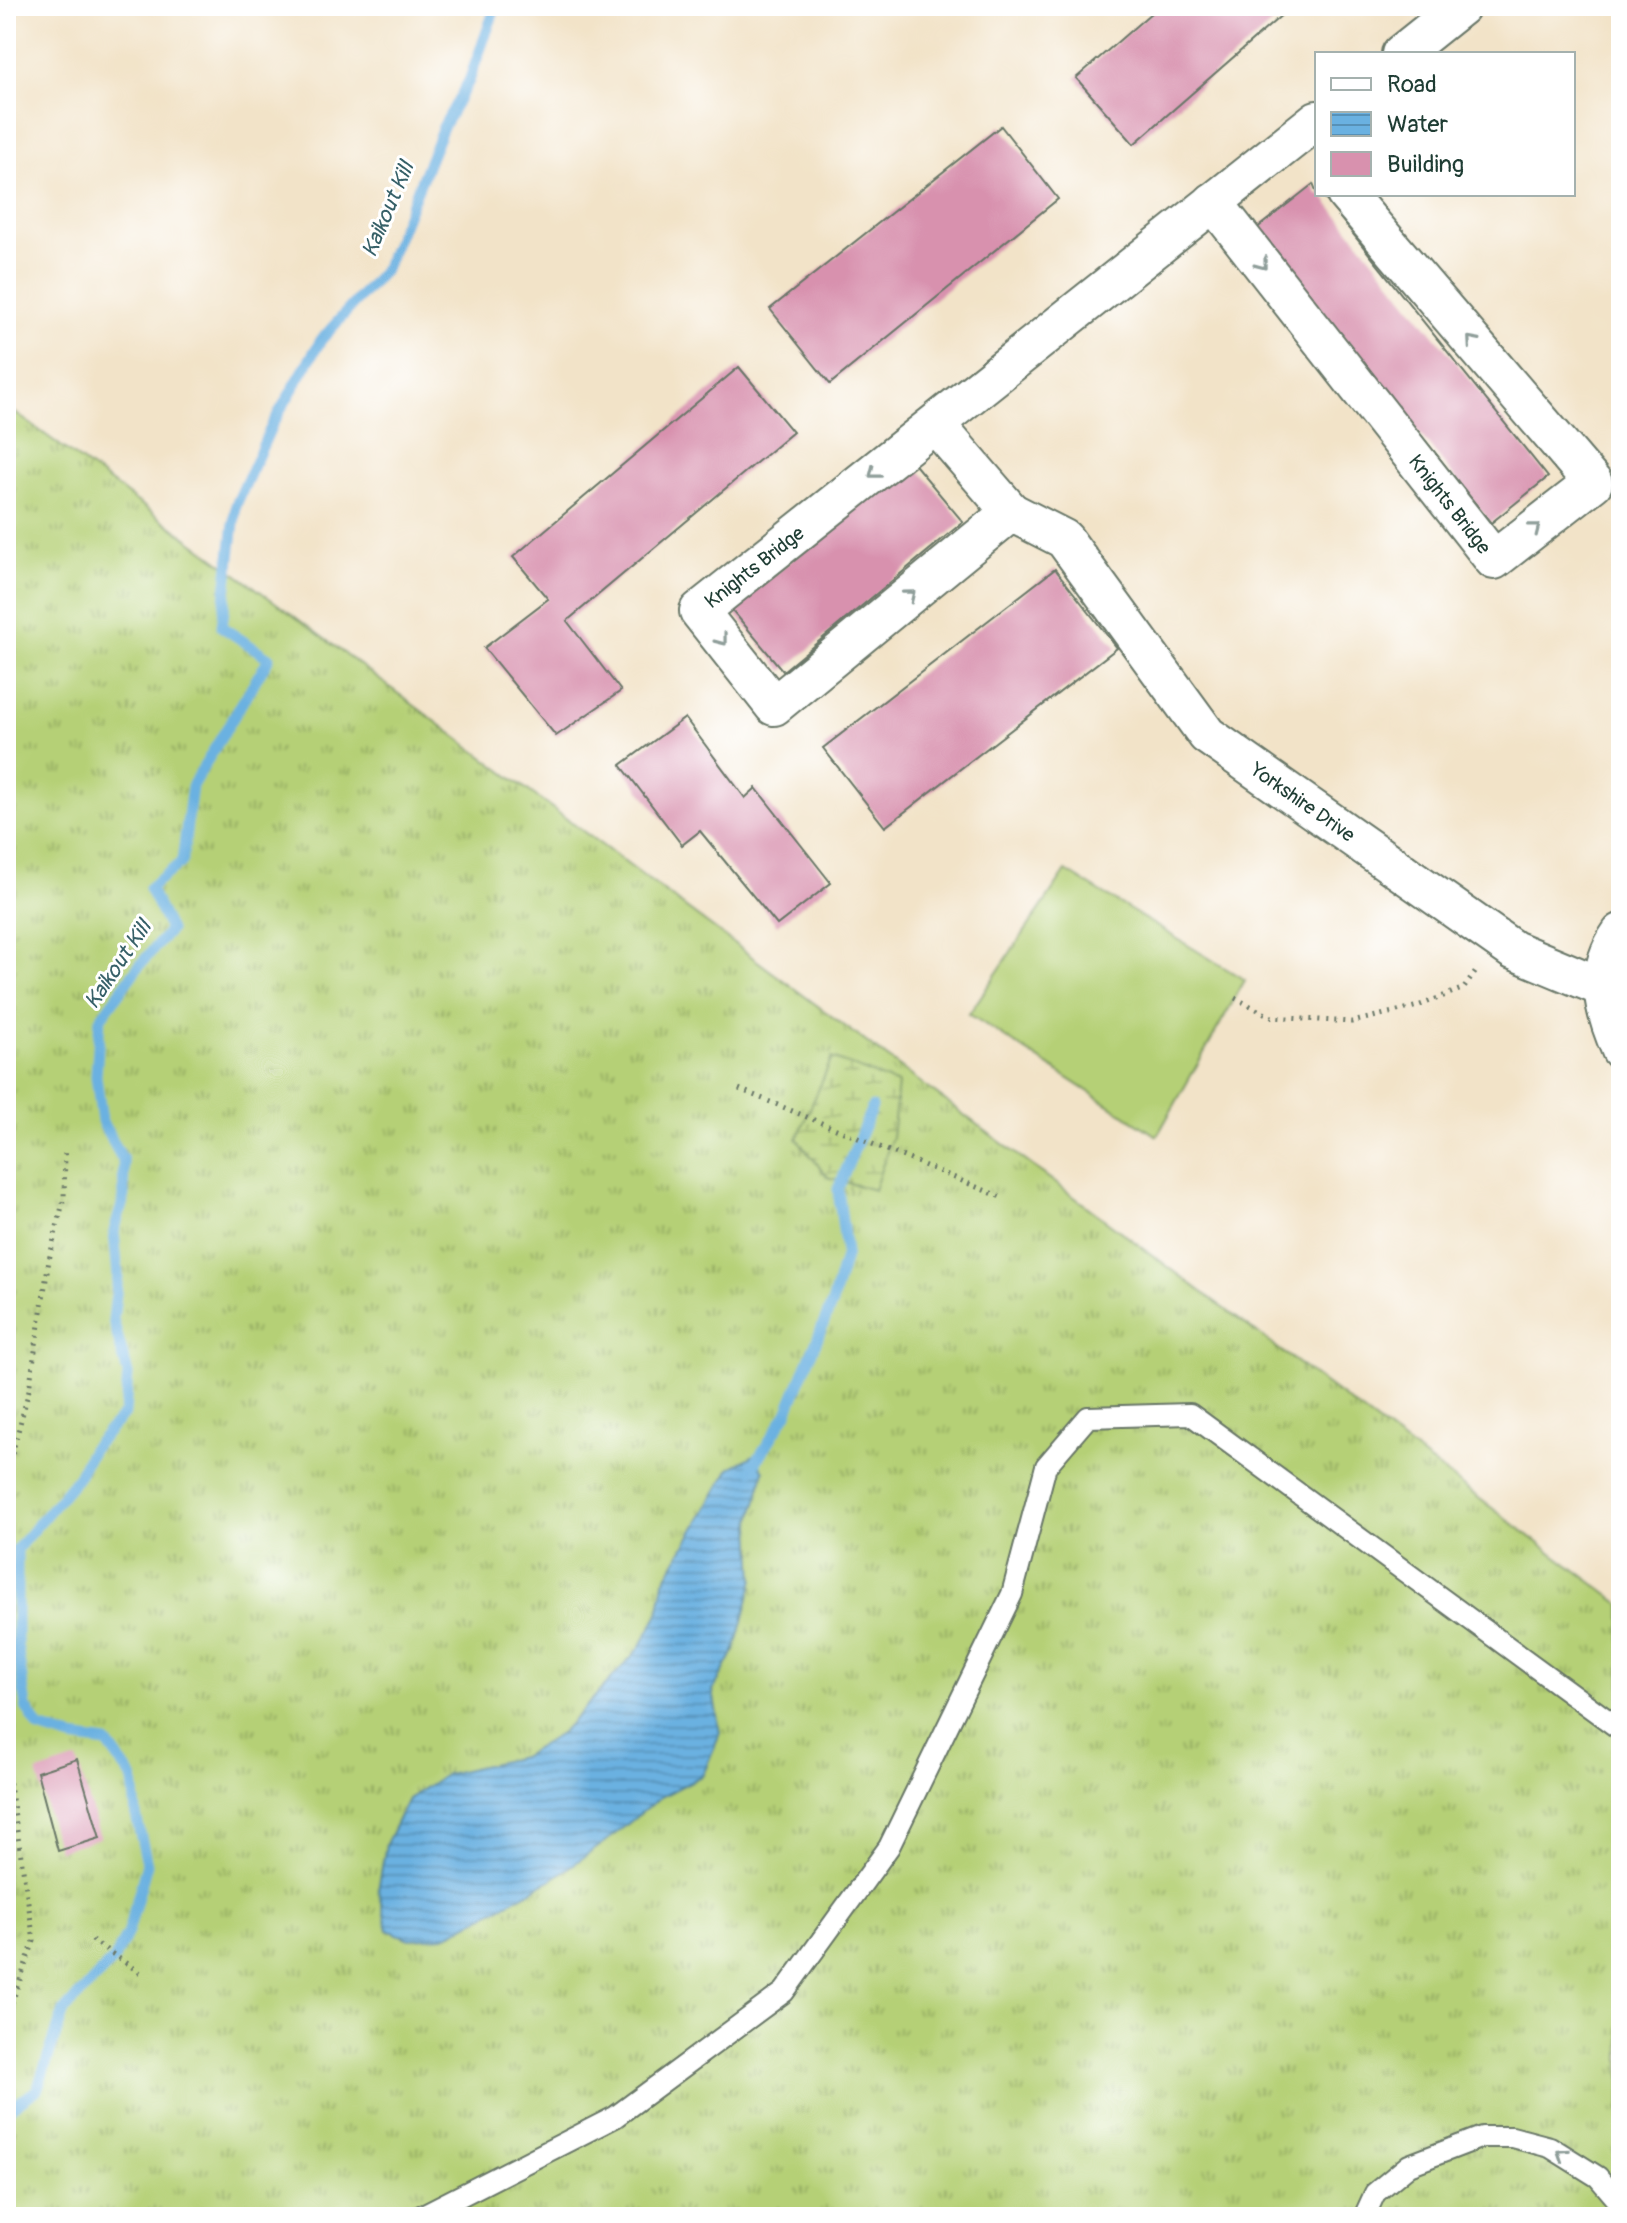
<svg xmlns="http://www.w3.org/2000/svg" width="1627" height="2223" font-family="Pangolin,sans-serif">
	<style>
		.grass { fill: url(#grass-tufts); stroke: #6a8655; stroke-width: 2 }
		.wetland { fill: url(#wetland-marsh); stroke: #6a8655; stroke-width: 2 }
		.pitch { fill: #b5d076; stroke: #6a8655; stroke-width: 2 }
		.water { fill: url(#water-rules); stroke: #44778a; stroke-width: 2 }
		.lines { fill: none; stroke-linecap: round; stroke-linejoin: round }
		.stream { stroke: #6ab1e1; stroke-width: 11 }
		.building { fill: #d891ae }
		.lane-casing { stroke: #697768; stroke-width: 24 }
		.street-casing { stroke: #697768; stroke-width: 42 }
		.path { stroke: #697768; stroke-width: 5; stroke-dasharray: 2 6; stroke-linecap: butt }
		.lane { stroke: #fff; stroke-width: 20 }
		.street { stroke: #fff; stroke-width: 38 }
		.oneway { stroke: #8f9e9a }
		.labels { text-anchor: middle; stroke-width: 6; stroke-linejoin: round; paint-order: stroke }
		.street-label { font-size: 20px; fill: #1f3d34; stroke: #fff }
		.water-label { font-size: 22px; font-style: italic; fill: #366068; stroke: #fff }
	</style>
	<defs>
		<pattern id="grass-tufts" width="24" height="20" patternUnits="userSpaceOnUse" patternTransform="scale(2)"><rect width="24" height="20" fill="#b5d076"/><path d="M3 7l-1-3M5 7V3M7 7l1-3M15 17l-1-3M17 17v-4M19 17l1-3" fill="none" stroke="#93aa62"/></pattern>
		<pattern id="wetland-marsh" width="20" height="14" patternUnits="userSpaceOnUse" patternTransform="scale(2)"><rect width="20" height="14" fill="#b5d076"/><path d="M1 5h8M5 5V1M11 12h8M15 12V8" fill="none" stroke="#93aa62"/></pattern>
		<pattern id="water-rules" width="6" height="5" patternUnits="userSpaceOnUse" patternTransform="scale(2)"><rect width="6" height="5" fill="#6ab1e1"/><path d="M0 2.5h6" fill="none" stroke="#5791b7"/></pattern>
	</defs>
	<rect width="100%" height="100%" fill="#fff"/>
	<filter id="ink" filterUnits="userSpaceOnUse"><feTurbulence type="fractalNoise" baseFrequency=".0125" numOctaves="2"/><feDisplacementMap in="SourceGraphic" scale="16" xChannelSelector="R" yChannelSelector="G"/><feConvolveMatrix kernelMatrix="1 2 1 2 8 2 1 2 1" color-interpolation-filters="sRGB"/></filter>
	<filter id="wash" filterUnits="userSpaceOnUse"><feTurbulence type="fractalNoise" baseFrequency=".006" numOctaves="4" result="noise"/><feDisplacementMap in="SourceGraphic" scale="32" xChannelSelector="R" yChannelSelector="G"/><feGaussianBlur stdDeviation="1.8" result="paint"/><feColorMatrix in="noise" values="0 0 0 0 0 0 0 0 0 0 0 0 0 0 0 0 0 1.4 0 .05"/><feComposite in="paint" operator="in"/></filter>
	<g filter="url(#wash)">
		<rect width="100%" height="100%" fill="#f2e3c8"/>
		<!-- grass -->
		<path class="grass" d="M 6,406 L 294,616 L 1621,1604 L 1621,2217 L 6,2217 Z"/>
		<!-- wetland -->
		<path class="wetland" d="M 832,1058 L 898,1084 L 892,1137 L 874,1190 L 828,1177 L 797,1139 Z"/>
		<!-- pitch -->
		<path class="pitch" d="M 1066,871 L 1245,980 L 1157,1136 L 969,1014 Z"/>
		<!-- water -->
		<path class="water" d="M 754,1455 L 764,1471 L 751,1524 L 754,1579 L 736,1648 L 713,1691 L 720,1733 L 703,1775 L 661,1797 L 604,1843 L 551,1880 L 444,1937 L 409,1939 L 388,1930 L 378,1890 L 386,1844 L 408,1799 L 446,1774 L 521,1757 L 560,1734 L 639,1649 L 658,1615 L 664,1581 L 730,1468 Z"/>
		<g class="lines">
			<!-- stream -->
			<g class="stream">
				<path d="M 751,1470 L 787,1413 L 832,1303 L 846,1253 L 838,1189 L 872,1107"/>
				<path d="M 6,2111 L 37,2090 L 64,2011 L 115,1958 L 128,1932 L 147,1864 L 136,1815 L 133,1779 L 107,1743 L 72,1738 L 39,1728 L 26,1707 L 17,1645 L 17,1549 L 77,1478 L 92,1449 L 125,1413 L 128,1374 L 113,1320 L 118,1276 L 114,1232 L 124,1198 L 123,1160 L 102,1122 L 96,1076 L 100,1019 L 138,967 L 170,930 L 149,888 L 182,862 L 192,786 L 269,658 L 222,627 L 236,505 L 272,425 L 321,340 L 385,269 L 443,127 L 469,81 L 496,6"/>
			</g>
		</g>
		<g id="blocks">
			<!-- building -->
			<g class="building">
				<path d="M 1159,6 L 1292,6 L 1134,144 L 1076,78 Z"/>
				<path d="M 1001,126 L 1058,199 L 830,384 L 770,309 Z"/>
				<path d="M 1313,184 L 1317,194 L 1321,194 L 1548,477 L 1491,523 L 1256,229 Z"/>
				<path d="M 739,367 L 793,432 L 567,621 L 621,691 L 556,736 L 484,648 L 548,599 L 513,557 Z"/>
				<path d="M 911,460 L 963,522 L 783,671 L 732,610 Z"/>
				<path d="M 1055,569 L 1117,648 L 885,827 L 823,748 Z"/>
				<path d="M 685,718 L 745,798 L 756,788 L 831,883 L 777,925 L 700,831 L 682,845 L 621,765 Z"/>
				<path d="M 77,1759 L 100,1838 L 58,1851 L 37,1772 Z"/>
			</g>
		</g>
	</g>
	<g filter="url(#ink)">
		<use href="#blocks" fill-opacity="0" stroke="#697768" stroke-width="2"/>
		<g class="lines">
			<defs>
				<g id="lane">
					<path d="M 419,2217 L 615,2117 L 784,1992 L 889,1847 L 1012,1594 L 1046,1466 L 1088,1417 L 1190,1414 L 1621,1730"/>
					<path d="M 1364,2217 L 1375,2193 L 1409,2165 L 1482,2137 L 1512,2137 L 1550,2147 L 1598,2177 L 1621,2204"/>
				</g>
				<g id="street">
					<path d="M 1401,54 L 1461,6"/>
					<path d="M 1213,202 L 1494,560 L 1593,483 L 1346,194"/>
					<path d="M 935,424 L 1011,512 L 774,706 L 699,611 L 1317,120"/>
					<path d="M 1011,512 L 1064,539 L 1207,735 L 1513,950 L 1602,987"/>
					<path d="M 1621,933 C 1593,973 1603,1009 1621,1050"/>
				</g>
			</defs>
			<!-- lane casing -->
			<use href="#lane" class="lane-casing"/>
			<!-- street casing -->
			<use href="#street" class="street-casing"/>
			<!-- path -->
			<g class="path">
				<path d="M 1235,998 L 1272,1017 L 1352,1022 L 1418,1006 L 1464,988 L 1477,970"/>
				<path d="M 739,1089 L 1001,1197"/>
				<path d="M 6,1477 L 29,1390 L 49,1260 L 64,1198 L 65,1152"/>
				<path d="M 6,1759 L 34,1941 L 6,2019"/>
				<path d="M 92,1940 L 142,1974"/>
			</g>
			<!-- lane -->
			<use href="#lane" class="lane"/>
			<!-- street -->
			<use href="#street" class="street"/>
		</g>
		<!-- one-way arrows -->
		<defs><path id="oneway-chevron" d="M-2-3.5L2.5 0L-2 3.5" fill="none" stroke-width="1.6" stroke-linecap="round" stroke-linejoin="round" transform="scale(2)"/></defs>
		<g class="oneway">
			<use href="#oneway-chevron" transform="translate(1262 264) rotate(52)"/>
			<use href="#oneway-chevron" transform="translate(1472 341) rotate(-131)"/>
			<use href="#oneway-chevron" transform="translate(874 473) rotate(142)"/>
			<use href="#oneway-chevron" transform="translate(1535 528) rotate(-38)"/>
			<use href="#oneway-chevron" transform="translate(910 595) rotate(-39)"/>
			<use href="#oneway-chevron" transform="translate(722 640) rotate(52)"/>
			<use href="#oneway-chevron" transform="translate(1562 2154) rotate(-147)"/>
		</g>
	</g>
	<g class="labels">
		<!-- street labels -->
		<g class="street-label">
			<text transform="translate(1450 504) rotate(52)" y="7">Knights Bridge</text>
			<text transform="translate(754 567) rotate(-38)" y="7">Knights Bridge</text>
			<text transform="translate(1303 802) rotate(35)" y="7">Yorkshire Drive</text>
		</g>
		<!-- water labels -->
		<g class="water-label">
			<text transform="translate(387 209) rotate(-67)" y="8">Kaikout Kill</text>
			<text transform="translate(117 964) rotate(-56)" y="8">Kaikout Kill</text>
		</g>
	</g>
	<!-- margin -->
	<rect width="1627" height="2223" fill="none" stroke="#fff" stroke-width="32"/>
	<!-- legend -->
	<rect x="1315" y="52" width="260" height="144" fill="#ffffff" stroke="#a5b1ae" stroke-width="2"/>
	<rect x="1331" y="78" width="40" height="12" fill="#ffffff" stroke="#a5b1ae" stroke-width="2"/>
	<text x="1387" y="92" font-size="24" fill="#1f3d34">Road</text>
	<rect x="1331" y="112" width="40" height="24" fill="url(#water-rules)" stroke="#a5b1ae" stroke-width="2"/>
	<text x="1387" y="132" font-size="24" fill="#1f3d34">Water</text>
	<rect x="1331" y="152" width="40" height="24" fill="#d891ae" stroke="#a5b1ae" stroke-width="2"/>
	<text x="1387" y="172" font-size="24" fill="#1f3d34">Building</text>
</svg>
